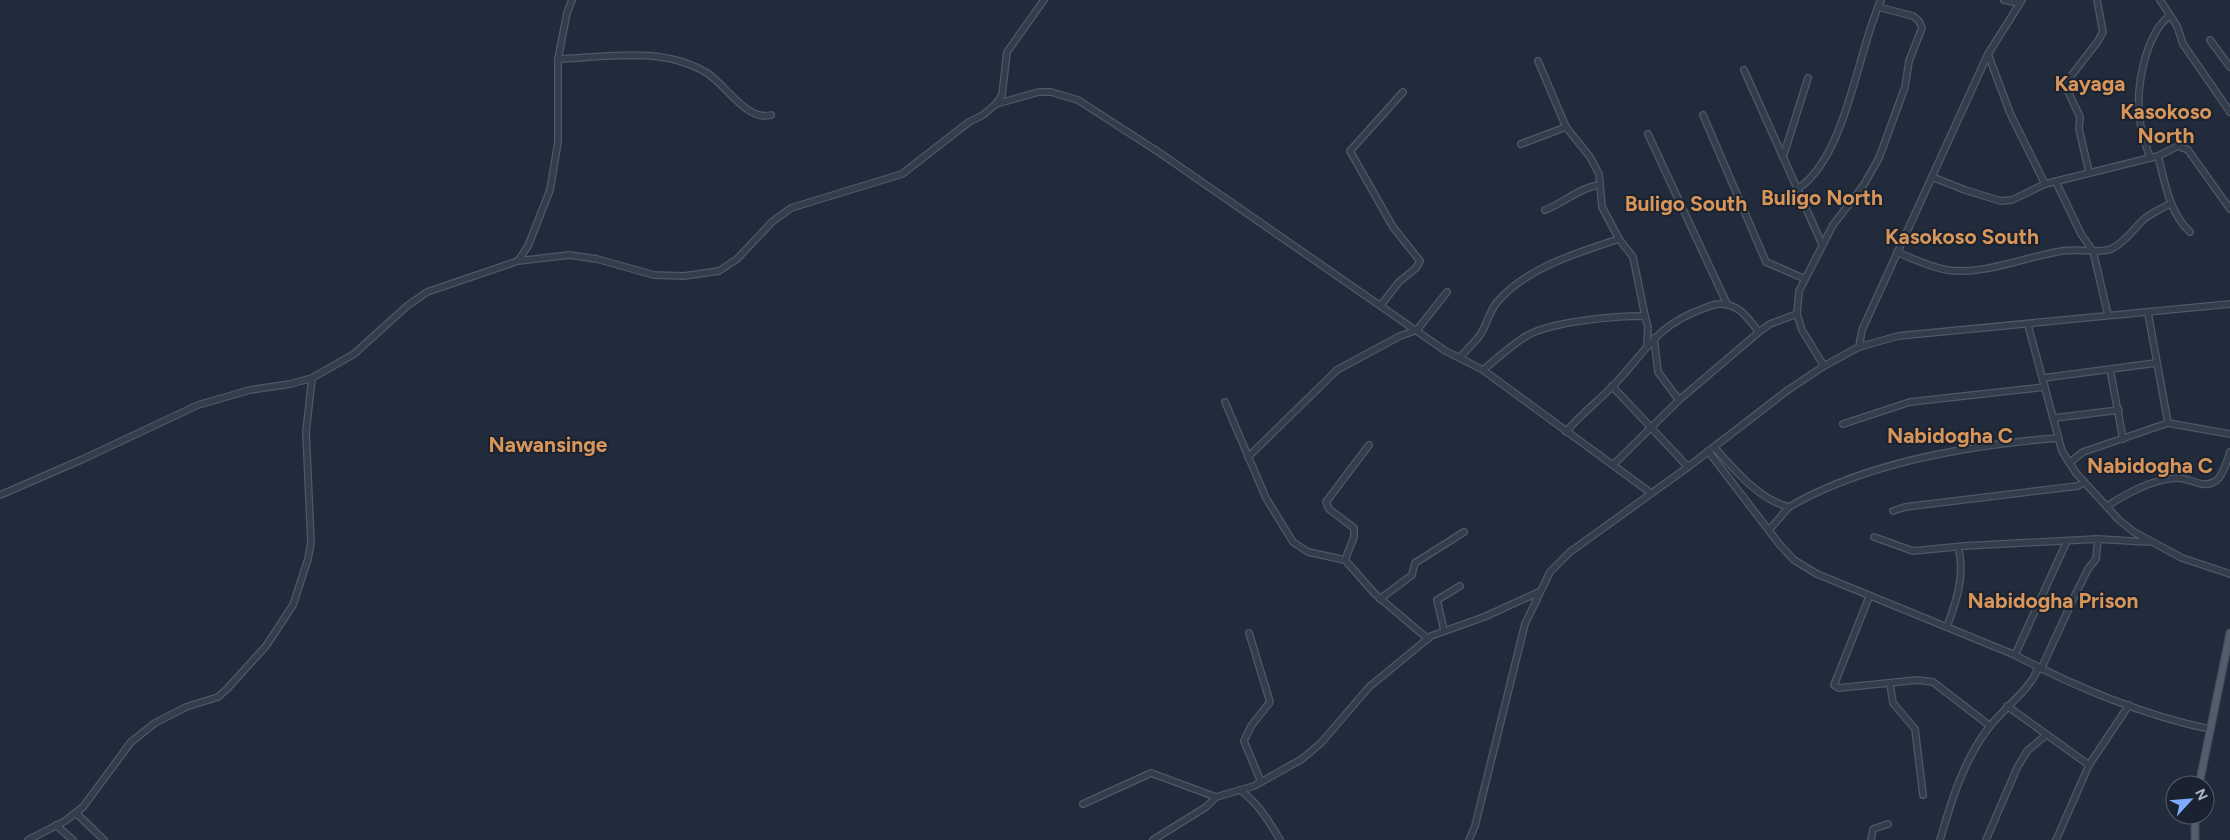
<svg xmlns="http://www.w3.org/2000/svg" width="2230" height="840" font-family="Figtree,sans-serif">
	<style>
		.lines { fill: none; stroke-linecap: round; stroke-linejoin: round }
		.minor-casing { stroke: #4f5866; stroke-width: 8 }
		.major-casing { stroke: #3e4654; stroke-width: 9 }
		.minor { stroke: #343d4b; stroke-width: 5.5 }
		.major { stroke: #525c6b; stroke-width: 7 }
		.labels { text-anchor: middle; stroke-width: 4; stroke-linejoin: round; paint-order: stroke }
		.quarter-label { font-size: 21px; font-weight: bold; fill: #d89559; stroke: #1a2230 }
	</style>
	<rect width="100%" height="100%" fill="#212b3b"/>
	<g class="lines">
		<defs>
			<g id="minor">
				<path d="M 2004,0 L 2018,3"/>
				<path d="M 2160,0 L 2177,26 L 2183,44 L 2230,112"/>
				<path d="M 2210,40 L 2230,67"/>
				<path d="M 1988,54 L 2010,113 L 2045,184"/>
				<path d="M 558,59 C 608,57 663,46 707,73 C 725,84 747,122 771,115"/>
				<path d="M 1538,61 L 1566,127 L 1590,157 L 1599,174 L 1602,207 L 1619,239"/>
				<path d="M 1744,70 L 1822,244"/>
				<path d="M 996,104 L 1039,92 L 1051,92 L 1078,100 L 1160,153 L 1444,350 L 1483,370 L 1651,493"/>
				<path d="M 1703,115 L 1766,262 L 1805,279"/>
				<path d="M 1648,134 L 1727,304"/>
				<path d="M 1521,144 L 1566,127"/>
				<path d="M 2158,156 C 2165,182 2169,213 2190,232"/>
				<path d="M 1783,157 L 1808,78"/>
				<path d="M 2150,158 C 2146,145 2141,133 2140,120 C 2135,89 2145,36 2169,16"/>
				<path d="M 2089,172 L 2079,129 L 2080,117 L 2066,87 L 2068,80 L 2098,41 L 2103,32 L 2097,0"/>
				<path d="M 1932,177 L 1965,190 L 2001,201 L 2012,200 L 2045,184 L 2158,156 L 2178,146 L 2188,150 L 2230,209"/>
				<path d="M 2056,182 L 2081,234 L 2093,251 L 2108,315"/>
				<path d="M 1799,188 C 1847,154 1857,52 1881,0"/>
				<path d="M 1545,210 C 1564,203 1580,187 1600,185"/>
				<path d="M 1897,252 C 1913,259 1930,267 1947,270 C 1982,276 2028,256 2062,251 C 2077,248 2099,254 2111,249 C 2124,243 2132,231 2142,221 C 2150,213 2162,209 2171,203"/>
				<path d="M 518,261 L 569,255 L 597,259 L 654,275 L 684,276 L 719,271 L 737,259 L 773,221 L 791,208 L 902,174 L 969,122 L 983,115 L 996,104 L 1002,95 L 1007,52 L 1044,0"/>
				<path d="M 1381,305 L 1399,282 L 1416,268 L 1420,261 L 1393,227 L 1350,151 L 1403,92"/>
				<path d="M 2148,313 L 2168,423"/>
				<path d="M 2028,325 L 2062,451 L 2076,473 L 2119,520 L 2134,532 L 2182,558 L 2230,574"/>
				<path d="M 1859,347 L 1862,330 L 1988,54 L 2022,0"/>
				<path d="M 1460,358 C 1466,350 1474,343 1480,335 C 1487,325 1489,311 1498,301 C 1528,267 1577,253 1619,239 L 1633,257 L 1645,316"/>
				<path d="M 1824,366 L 1802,330 L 1797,314 L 1799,291 L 1833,225 L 1863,186 L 1879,158 L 1905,87 L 1909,61 L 1922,28 L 1919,21 L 1913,16 L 1878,7"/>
				<path d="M 2110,369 L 2123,439"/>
				<path d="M 1483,370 C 1498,358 1512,344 1528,335 C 1555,321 1615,316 1645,316 L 1648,327 L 1647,344"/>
				<path d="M 2043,378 L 2156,363"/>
				<path d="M 1612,386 L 1688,467"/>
				<path d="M 1679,400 L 1759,332"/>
				<path d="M 1225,402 L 1266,498 L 1293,542 L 1308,552 L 1345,560 L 1375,594 L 1428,639"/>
				<path d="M 2054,418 L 2119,410"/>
				<path d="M 1843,424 L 1910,402 L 2045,387"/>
				<path d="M 1566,432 C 1580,415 1597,402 1613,386 C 1645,353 1655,326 1702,309 C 1710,306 1719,302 1728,305 C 1742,308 1750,321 1759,332 L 1770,324 L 1797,314"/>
				<path d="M 1714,447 C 1734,469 1759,500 1789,507 C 1866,462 1970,445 2058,438"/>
				<path d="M 1708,451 L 1780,545 L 1794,560 L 1817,574 L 2015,655 C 2073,686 2145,716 2210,729"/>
				<path d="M 1248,457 L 1337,370 L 1400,336 L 1417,330 L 1447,292"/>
				<path d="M 2069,463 L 2083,452 L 2168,423 L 2230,434"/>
				<path d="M 1614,464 L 1679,400 L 1658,372 L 1654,338"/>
				<path d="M 0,495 L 81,460 L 198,405 L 250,390 L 290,384 L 312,378 L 354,354 L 407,306 L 427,292 L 518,261 L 528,246 L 550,190 L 558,142 L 558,59 L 567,13 L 572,0"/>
				<path d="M 2107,506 C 2128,493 2150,480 2176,478 C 2191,477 2203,491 2217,480 C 2224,474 2227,460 2230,452"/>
				<path d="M 1893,511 L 1905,507 L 2078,486 L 2084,482"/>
				<path d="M 1769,530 L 1789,507"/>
				<path d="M 1874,537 L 1913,551 L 1964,546 L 2098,539 L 2147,542"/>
				<path d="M 1345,560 L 1354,537 L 1354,528 L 1329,509 L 1326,502 L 1369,445"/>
				<path d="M 1869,597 L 1834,685 L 1839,688 L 1917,680 L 1933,682 L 1990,726"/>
				<path d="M 1380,599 L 1412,575 L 1415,563 L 1464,532"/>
				<path d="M 1947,627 C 1956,602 1966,574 1958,547"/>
				<path d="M 1444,630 L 1437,600 L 1460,586"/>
				<path d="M 1249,633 L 1270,702 L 1251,726 L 1244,741 L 1261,782"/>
				<path d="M 2015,655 L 2067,541"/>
				<path d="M 2041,669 L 2076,593 L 2088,569 L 2096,559 L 2098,539"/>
				<path d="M 1890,684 L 1893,703 L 1915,729 L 1923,795"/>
				<path d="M 2007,706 L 2089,765"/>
				<path d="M 1240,790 C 1258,803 1269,821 1280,840"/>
				<path d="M 1083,804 L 1151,773 L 1216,797"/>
				<path d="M 76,813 L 104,840"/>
				<path d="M 56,825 L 73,840"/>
				<path d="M 28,840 L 65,821 L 83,807 L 131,742 L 155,723 L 186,707 L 218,697 L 227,689 L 266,646 L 293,605 L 308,559 L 311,543 L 306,432 L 312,378"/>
				<path d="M 1153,840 L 1206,807 L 1216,797 L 1254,786 L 1302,759 L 1321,743 L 1369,687 L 1431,636 L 1484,617 L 1539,592"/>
				<path d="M 1469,840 L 1475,826 L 1525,624 L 1550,572 L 1570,552 L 1688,467 L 1788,390 L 1824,366 L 1859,347 L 1898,336 L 2230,304"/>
				<path d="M 1871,840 L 1873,829 L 1888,824"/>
				<path d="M 1940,840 C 1951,802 1963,762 1987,730 C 2000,711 2033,688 2038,667"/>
				<path d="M 1986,840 L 2017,768 L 2027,751 L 2046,735"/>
				<path d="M 2056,840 L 2089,765 L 2129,705"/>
			</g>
			<g id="major">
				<path d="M 2199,785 L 2230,633"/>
				<path d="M 2195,815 L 2195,840"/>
			</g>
		</defs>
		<!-- minor casing -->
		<use href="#minor" class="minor-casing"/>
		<!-- major casing -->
		<use href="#major" class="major-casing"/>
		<!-- minor -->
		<use href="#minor" class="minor"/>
		<!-- major -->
		<use href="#major" class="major"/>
	</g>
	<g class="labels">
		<!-- quarter labels -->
		<g class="quarter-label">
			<text x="2090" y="91">Kayaga</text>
			<text x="2166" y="119">Kasokoso<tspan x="2166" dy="24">North</tspan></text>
			<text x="1822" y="205">Buligo North</text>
			<text x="1686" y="211">Buligo South</text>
			<text x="1962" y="244">Kasokoso South</text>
			<text x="1950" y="443">Nabidogha C</text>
			<text x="548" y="452">Nawansinge</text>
			<text x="2150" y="473">Nabidogha C</text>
			<text x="2053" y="608">Nabidogha Prison</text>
		</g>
	</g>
	<!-- north arrow -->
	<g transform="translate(2190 800) rotate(64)"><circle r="24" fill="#1a2230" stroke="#565e6c"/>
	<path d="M0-4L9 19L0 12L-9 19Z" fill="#7fabfc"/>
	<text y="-8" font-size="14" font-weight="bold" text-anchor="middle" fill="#afb8c7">N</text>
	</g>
</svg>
